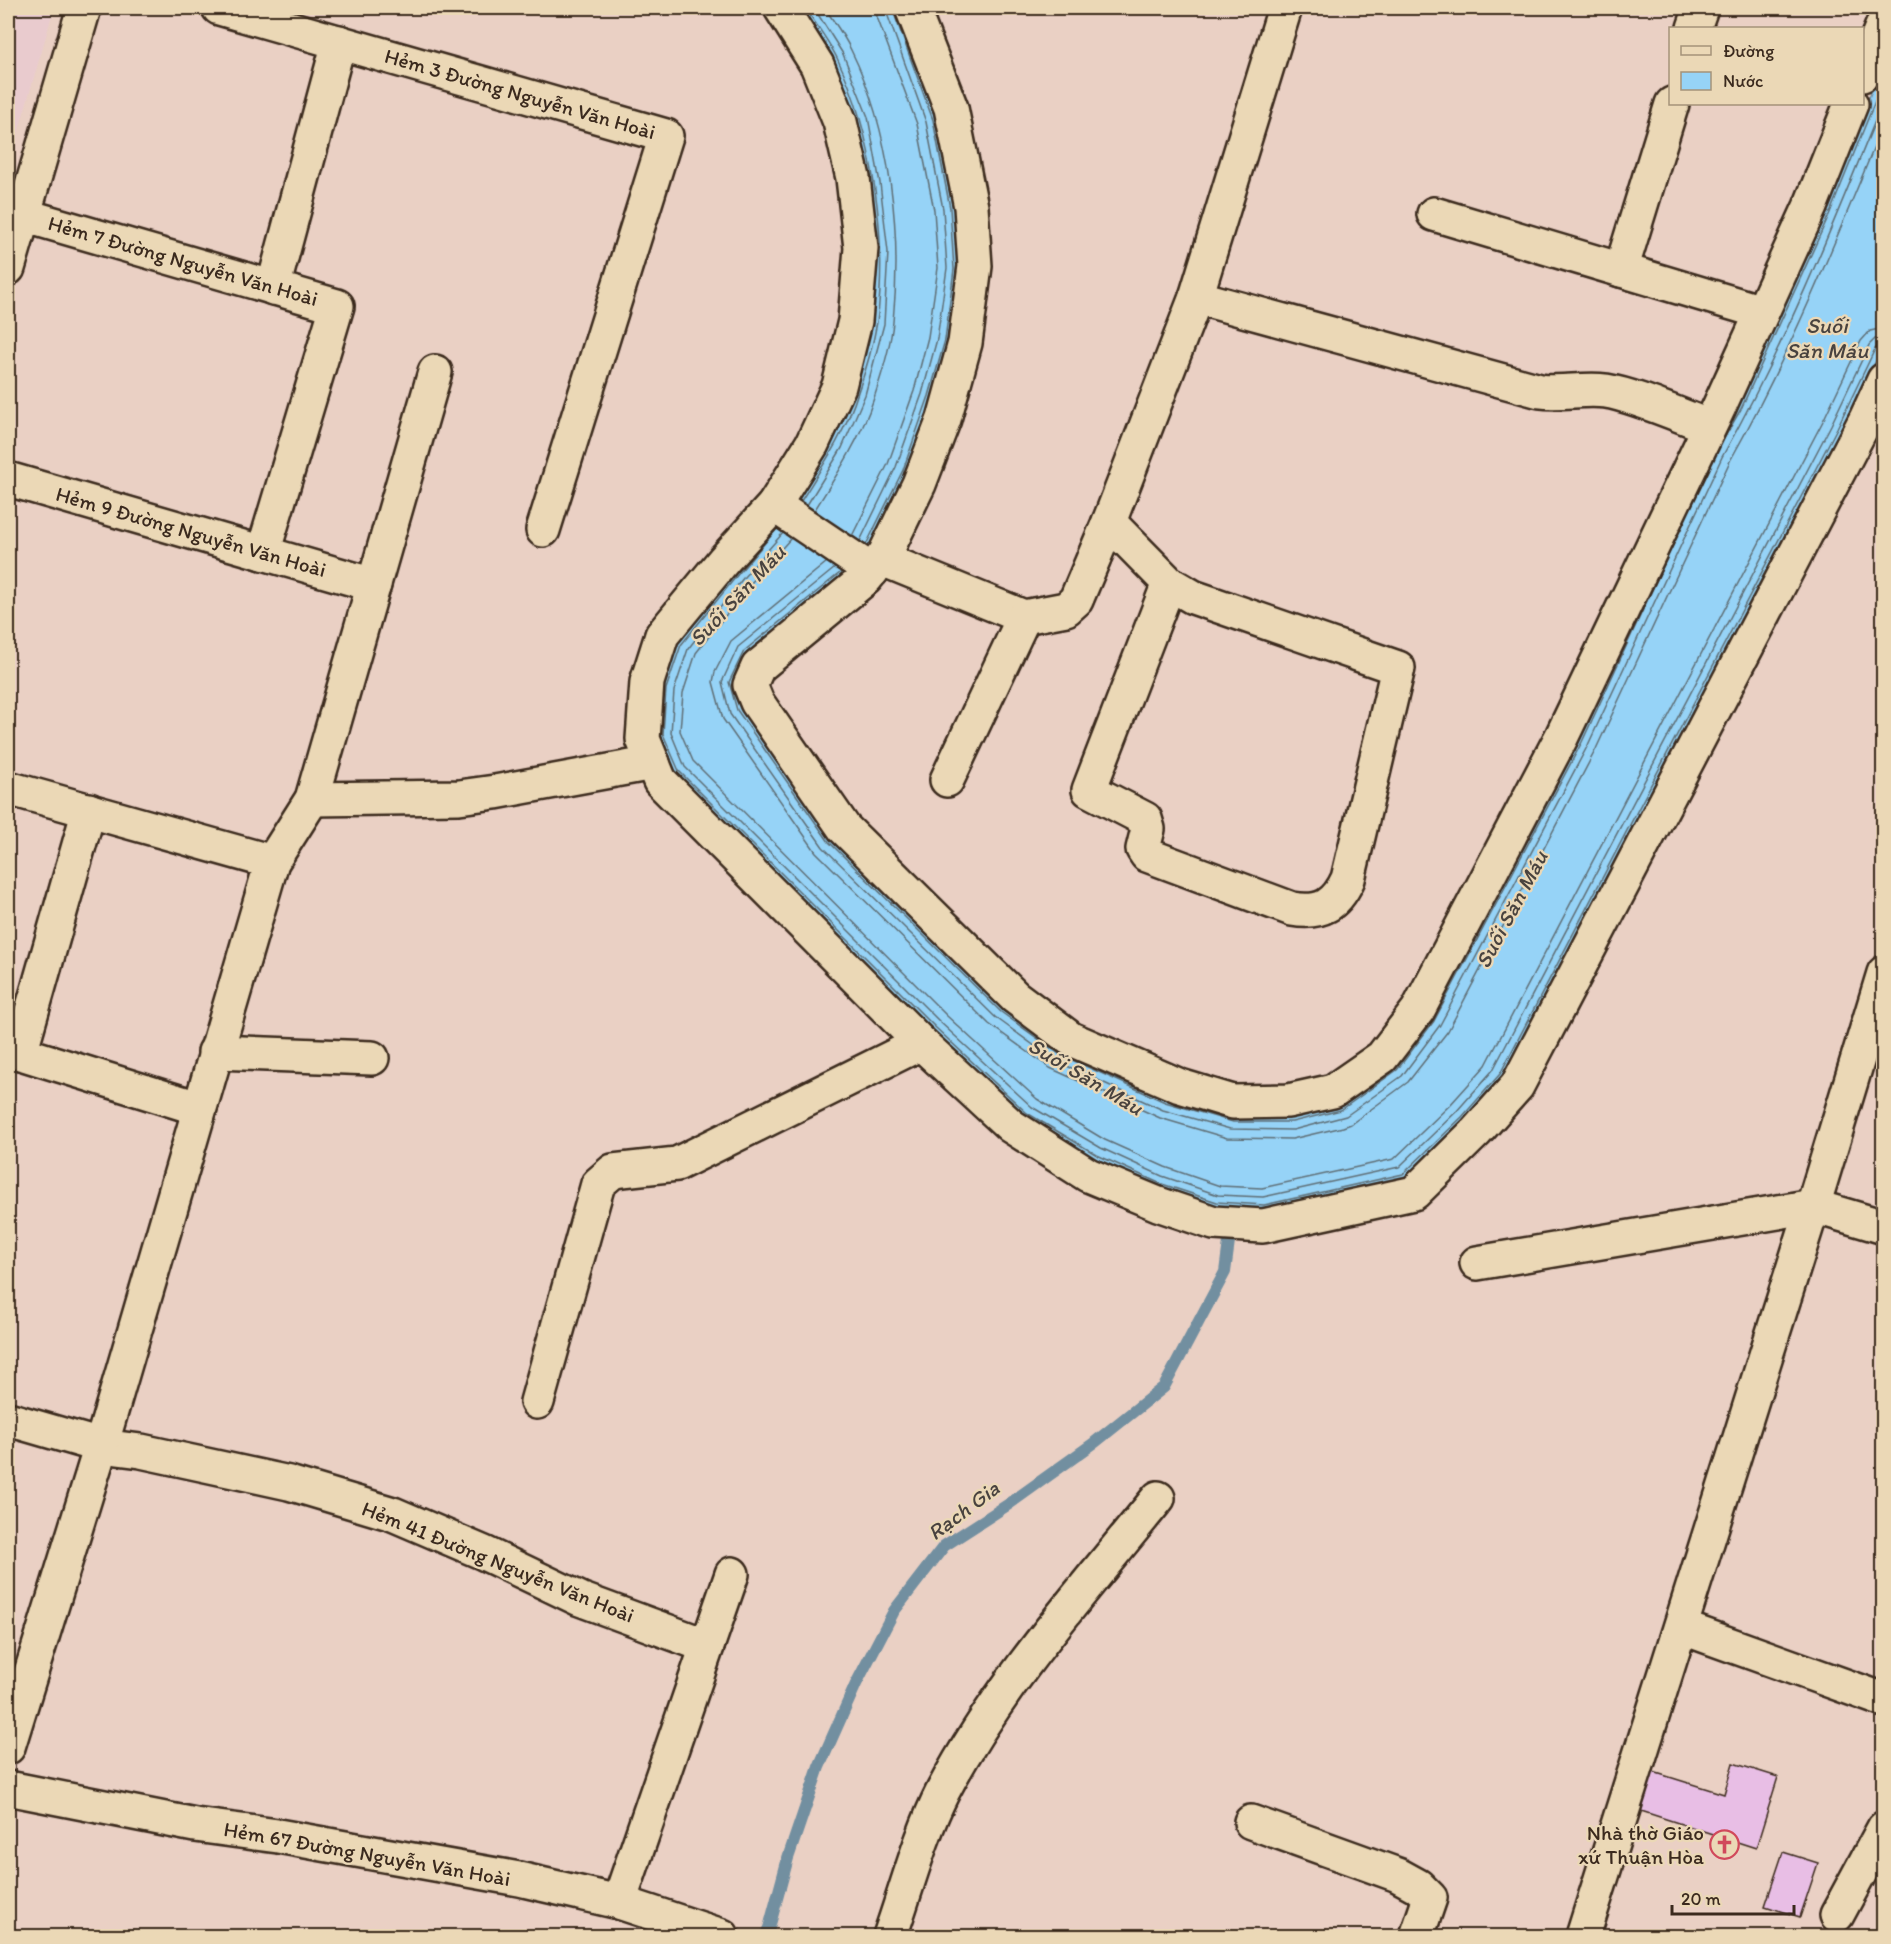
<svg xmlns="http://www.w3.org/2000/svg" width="1891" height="1944" font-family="Itim,sans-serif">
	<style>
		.built { fill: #e9cbce }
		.water { fill: #96d3f7; stroke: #728fa0; stroke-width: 1.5 }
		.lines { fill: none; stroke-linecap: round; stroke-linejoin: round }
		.shore { stroke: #5f6e75; stroke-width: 1.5 }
		.stream { stroke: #728fa0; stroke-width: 12 }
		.building { fill: #e8bee5; stroke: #3b2a1e; stroke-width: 1.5 }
		.minor-casing { stroke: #3b2a1e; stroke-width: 38 }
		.minor { stroke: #ebd8b6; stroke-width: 33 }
		.labels { text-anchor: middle; stroke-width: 4.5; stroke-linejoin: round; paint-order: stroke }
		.street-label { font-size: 21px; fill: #3b2a1e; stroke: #ebd8b6 }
		.poi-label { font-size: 21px; fill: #3b2a1e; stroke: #ebd8b6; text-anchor: end }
		.water-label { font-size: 22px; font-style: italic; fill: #49433f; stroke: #ebd8b6 }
	</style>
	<rect width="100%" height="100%" fill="#ead0c4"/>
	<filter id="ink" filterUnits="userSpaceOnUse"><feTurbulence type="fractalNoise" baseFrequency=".0167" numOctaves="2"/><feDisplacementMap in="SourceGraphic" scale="12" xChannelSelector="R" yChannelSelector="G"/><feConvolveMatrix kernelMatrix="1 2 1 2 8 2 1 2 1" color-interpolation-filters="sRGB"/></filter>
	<g filter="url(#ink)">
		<!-- built -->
		<path class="built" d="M 8,8 L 54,8 L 8,168 Z"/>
		<!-- water -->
		<path class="water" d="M 798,8 L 898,8 L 939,118 L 956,207 L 960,269 L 951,342 L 935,398 L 909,472 L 870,550 L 735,682 L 1004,1007 L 1234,1116 L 1393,1066 L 1823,212 L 1883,63 L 1883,345 L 1843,431 L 1505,1078 L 1466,1121 L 1406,1179 L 1265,1211 L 1215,1208 L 1157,1188 L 1095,1160 L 1024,1118 L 932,1033 L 674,774 L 657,736 L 660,688 L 676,642 L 871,321 Z"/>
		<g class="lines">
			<!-- shore -->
			<g class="shore">
				<path d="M 1723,440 L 1741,409 L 1829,215 L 1884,79"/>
				<path d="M 801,501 C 822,467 846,432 858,392 C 866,370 873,345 877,322 C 888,240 873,132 837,58 C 828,40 816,24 805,8"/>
				<path d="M 807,505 L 842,448 L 865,395 L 884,324 L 888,252 L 880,183 L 868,117 L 843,54 L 814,8"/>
				<path d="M 814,511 C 837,475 861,438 874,398 C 881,377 891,344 893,322 C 902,234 891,131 851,50 C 844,35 834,22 825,8"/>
				<path d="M 777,529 L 739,573 L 681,645 L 666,689 L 663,734 L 679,771 L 936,1028 L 1027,1113 L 1097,1155 L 1159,1183 L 1217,1202 L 1264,1205 L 1403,1174 L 1462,1117 L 1500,1074 L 1837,428 L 1875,349 L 1879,345 L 1884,345"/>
				<path d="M 783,533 L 744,577 L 688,649 L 674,691 L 671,733 L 685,767 L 941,1023 L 1032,1107 L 1101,1148 L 1162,1176 L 1218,1195 L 1263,1197 L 1399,1167 L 1456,1112 L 1493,1070 L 1831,425 L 1869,345 L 1875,339 L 1884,337"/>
				<path d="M 852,536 L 888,464 L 914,391 L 928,337 L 938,268 L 934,210 L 917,124 L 877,17 L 876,8"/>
				<path d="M 791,538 L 751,583 L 696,653 L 683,693 L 680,731 L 693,761 L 947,1016 L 1037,1099 L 1105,1140 L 1165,1167 L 1220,1186 L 1262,1188 L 1394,1159 L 1450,1105 L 1486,1065 L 1823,421 L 1861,341 L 1870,331 L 1884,328"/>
				<path d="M 860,541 L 896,467 L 922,394 L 937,339 L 947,268 L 943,209 L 926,122 L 885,8"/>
				<path d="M 866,545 L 903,470 L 929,396 L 945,340 L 954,269 L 950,208 L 933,120 L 892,8"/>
				<path d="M 827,562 L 731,641 L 715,672 L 713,682 L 723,719 L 816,852 L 989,1024 L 1050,1068 L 1160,1118 L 1227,1138 L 1292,1139 L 1343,1127 L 1351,1124 L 1408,1082 L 1448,1031 L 1596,749 L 1730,461 C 1790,354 1837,238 1884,123"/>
				<path d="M 835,568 L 738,647 L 722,682 L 730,714 L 823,847 L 995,1017 L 1054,1060 L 1163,1110 L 1230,1129 L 1293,1130 L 1346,1116 L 1402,1076 L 1440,1025 L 1588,745 L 1722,457 C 1786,343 1835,220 1884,99"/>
				<path d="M 841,572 L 744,651 L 729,682 L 737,710 L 829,842 L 1001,1012 L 1059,1054 L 1165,1102 L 1233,1122 L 1292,1122 L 1341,1110 L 1397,1070 L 1434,1021 L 1582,742 L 1671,549"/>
			</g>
			<!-- stream -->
			<path class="stream" d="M 765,1936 L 769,1928 L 788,1858 L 819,1767 L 856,1684 L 894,1611 L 944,1546 L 1009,1504 L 1094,1443 L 1164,1387 L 1225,1272 L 1231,1227"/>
		</g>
		<!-- building -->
		<g class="building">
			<path d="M 1733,1763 L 1778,1777 L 1756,1848 L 1638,1810 L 1650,1771 L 1724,1794 Z"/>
			<path d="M 1783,1852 L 1818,1863 L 1800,1917 L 1765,1906 Z"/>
		</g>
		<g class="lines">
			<defs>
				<g id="minor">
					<path d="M 219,8 L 666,136 L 543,530"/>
					<path d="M 781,8 L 817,65 L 840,122 L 853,178 L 861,248 L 855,321 L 839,386 L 812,444 L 774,505 L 724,560 L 662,635 L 647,682 L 643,739 L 660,781 L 921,1043 L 1011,1126 L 1088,1175 L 1158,1204 L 1214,1223 L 1263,1226 L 1414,1193 L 1476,1132 L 1517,1086 L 1866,419 L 1884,380"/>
					<path d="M 912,8 L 951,108 L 971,207 L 975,266 L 965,343 L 944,419 L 919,484 L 885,554 L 866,578 L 758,667 L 750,685 L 757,702 L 844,828 L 1015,997 L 1071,1039 L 1180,1086 L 1233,1102 L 1288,1101 L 1333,1091 L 1382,1057 L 1418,1010 L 1562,736 L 1719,407 L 1810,207 L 1851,104"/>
					<path d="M 1694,28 L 1701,8"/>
					<path d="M 1862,75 L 1884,22"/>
					<path d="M 1434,214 L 1762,312"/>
					<path d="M 23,215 L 337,306 L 263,553"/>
					<path d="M 8,268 L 84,8"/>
					<path d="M 1621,270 L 1672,104"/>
					<path d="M 273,288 L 339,42"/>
					<path d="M 1196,297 L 1540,391 C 1562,394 1584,388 1606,391 C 1636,396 1678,415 1708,426"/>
					<path d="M 8,479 L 374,585"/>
					<path d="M 774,505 L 872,571"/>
					<path d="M 1109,522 L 1169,583 L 1193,597 L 1398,668 L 1348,879 C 1336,905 1321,914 1292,909 L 1147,855 L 1143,849 L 1148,829 L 1145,819 L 1089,790 L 1169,583"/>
					<path d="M 882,559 L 1024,617 L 1066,609 L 1076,600 L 1109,522 L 1196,297 L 1285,8"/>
					<path d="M 947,780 L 1024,617"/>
					<path d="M 8,788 L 272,862"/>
					<path d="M 312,799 L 459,797 L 495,792 L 653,763"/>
					<path d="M 8,1049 L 198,1108"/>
					<path d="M 215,1052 L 372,1058"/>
					<path d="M 20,1053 L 89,810"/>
					<path d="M 1477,1263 L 1813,1206 L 1884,1227"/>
					<path d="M 537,1402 L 598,1184 L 613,1171 L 677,1164 L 921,1043"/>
					<path d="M 8,1419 L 101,1446 L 141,1451 L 289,1483 L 393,1514 L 484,1553 L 580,1599 L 707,1646"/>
					<path d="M 1681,1627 L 1884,1700"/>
					<path d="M 8,1747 L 101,1446 L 272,862 L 312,799 L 435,372"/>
					<path d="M 8,1788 L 195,1825 L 278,1836 L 519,1879 L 619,1902 L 722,1936"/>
					<path d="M 1251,1822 L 1398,1875 L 1418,1886 L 1430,1898 L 1417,1936"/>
					<path d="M 619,1902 L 732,1574"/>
					<path d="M 1837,1915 L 1884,1828"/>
					<path d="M 890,1936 C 907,1888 920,1836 943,1791 C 1000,1683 1082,1592 1158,1498"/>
					<path d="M 1583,1936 L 1813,1206 L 1884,973"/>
				</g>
			</defs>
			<!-- minor casing -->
			<use href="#minor" class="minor-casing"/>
			<!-- minor -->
			<use href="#minor" class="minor"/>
		</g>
	</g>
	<!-- icons -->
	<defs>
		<symbol id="church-ring" viewBox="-11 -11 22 22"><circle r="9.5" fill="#ebd8b6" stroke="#d1495b" stroke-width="1.5"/><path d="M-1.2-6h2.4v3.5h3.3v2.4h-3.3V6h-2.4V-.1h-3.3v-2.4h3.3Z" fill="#d1495b"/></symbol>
	</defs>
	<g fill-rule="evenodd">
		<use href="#church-ring" x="1708" y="1828" width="33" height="33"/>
	</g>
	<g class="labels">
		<!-- street labels -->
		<g class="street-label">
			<text transform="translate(520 94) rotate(16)" y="7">Hẻm 3 Đường Nguyễn Văn Hoài</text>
			<text transform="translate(183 261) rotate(16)" y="7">Hẻm 7 Đường Nguyễn Văn Hoài</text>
			<text transform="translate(191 532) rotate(16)" y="7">Hẻm 9 Đường Nguyễn Văn Hoài</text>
			<text transform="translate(498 1562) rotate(22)" y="7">Hẻm 41 Đường Nguyễn Văn Hoài</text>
			<text transform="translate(367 1854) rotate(10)" y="7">Hẻm 67 Đường Nguyễn Văn Hoài</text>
		</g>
		<!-- poi labels -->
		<g class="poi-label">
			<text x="1704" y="1840">Nhà thờ Giáo<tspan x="1704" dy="24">xứ Thuận Hòa</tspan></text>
		</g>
		<!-- water labels -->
		<g class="water-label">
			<text x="1827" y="333">Suối<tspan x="1827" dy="25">Săn Máu</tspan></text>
			<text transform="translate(737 595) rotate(-47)" y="8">Suối Săn Máu</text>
			<text transform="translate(1511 909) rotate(-62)" y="8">Suối Săn Máu</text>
			<text transform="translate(1086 1076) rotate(31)" y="8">Suối Săn Máu</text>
			<text transform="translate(963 1510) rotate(-37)" y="8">Rạch Gia</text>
		</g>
	</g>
	<!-- margin -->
	<rect width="1891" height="1944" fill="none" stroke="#ebd8b6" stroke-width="30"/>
	<rect x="15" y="15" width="1861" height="1914" fill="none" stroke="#3b2a1e" stroke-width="2" filter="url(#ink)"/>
	<!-- legend -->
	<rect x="1669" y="27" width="195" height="78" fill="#ebd8b6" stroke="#a59279" stroke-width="1.5"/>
	<rect x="1681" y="46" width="30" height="9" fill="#ebd8b6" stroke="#a59279" stroke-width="1.5"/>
	<text x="1723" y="57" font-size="18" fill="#3b2a1e">Đường</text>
	<rect x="1681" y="72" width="30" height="18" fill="#96d3f7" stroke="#a59279" stroke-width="1.5"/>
	<text x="1723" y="87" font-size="18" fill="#3b2a1e">Nước</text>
	<!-- scale -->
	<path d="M1672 1905v9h122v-9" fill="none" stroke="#3b2a1e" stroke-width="3"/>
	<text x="1681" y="1905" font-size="18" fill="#3b2a1e" stroke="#ebd8b6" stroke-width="4.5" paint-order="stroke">20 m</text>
</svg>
